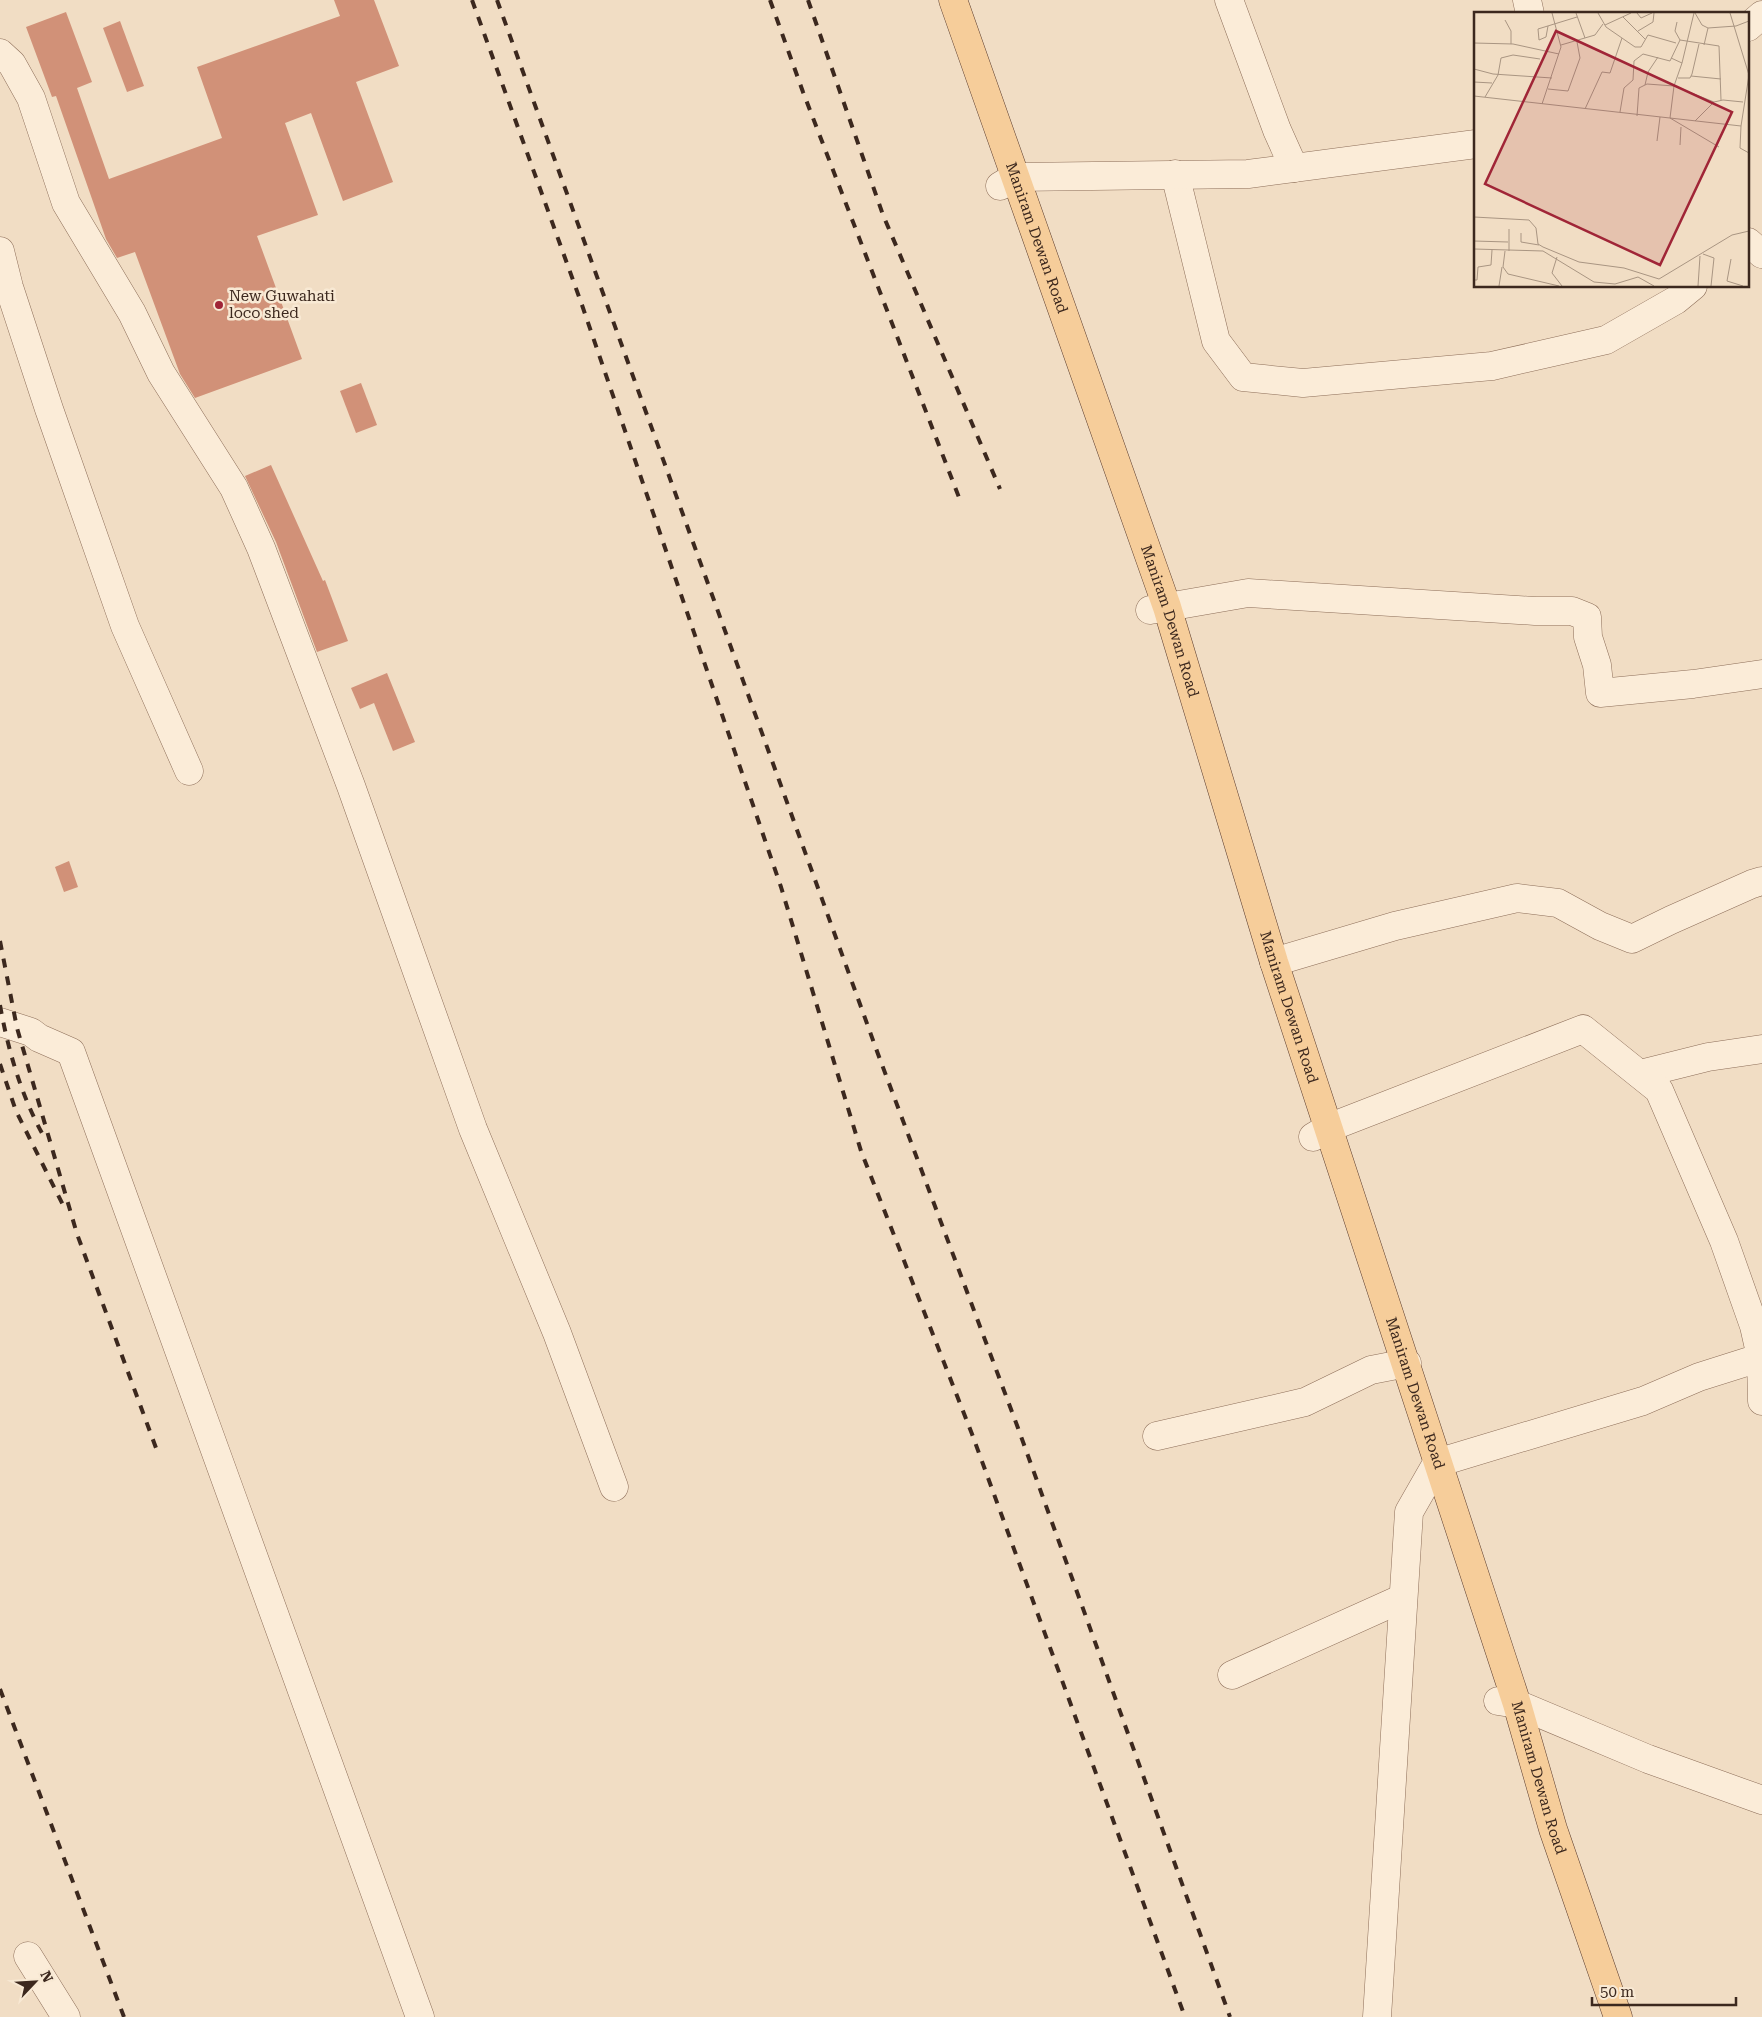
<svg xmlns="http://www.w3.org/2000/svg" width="1762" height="2017" font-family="'Roboto Serif',serif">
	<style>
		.building { fill: #d19178 }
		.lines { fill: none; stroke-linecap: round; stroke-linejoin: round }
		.minor-casing { stroke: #8d6e59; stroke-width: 29 }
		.major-casing { stroke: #5b3c2e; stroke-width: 29 }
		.minor { stroke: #fbecd8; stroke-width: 28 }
		.major { stroke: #f6cd9a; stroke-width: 28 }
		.rail { stroke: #3c281e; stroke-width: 4; stroke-dasharray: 9 9; stroke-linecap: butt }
		.poi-dot { fill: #a02537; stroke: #f8e9d4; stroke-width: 2 }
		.labels { text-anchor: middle; stroke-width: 5; stroke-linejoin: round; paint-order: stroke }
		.street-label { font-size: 15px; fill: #3c281e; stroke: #f8e9d4 }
		.poi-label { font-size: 15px; fill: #3c281e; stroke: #f8e9d4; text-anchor: start }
		.inset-road { fill: none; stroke: #a99582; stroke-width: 1 }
		.view { fill: #a02537; fill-opacity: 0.15; stroke: #a02537; stroke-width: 2.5 }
		.inset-edge { fill: none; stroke: #3c281e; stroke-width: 2.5 }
	</style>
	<rect width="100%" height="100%" fill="#f1ddc4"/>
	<!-- building -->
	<g class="building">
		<path d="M 334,0 L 374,0 L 399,66 L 356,82 L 393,182 L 343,201 L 311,113 L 285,123 L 318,215 L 257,236 L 302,359 L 195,398 L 180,374 L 135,252 L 117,258 L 106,239 L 56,96 L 52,97 L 26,27 L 66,12 L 92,82 L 77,88 L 109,179 L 222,138 L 197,67 L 340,16 Z"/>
		<path d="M 120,21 L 144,86 L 127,92 L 103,28 Z"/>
		<path d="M 361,383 L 377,425 L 356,433 L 340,391 Z"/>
		<path d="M 271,465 L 323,581 L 325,580 L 348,641 L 317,652 L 276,542 L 245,476 Z"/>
		<path d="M 387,673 L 415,742 L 393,751 L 374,703 L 360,709 L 351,688 Z"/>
		<path d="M 69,861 L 78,887 L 64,892 L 55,867 Z"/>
	</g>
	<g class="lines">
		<defs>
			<g id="minor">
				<path d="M 1229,0 L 1277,130 L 1294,168"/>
				<path d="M 1527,0 L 1530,14"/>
				<path d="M 1748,27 L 1762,15"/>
				<path d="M 0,53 L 12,64 L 31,98 L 66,203 L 132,313 L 161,373 L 234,488 L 261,548 L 351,786 L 473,1129 L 557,1333 L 614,1487"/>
				<path d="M 1175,174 L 1216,341 L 1243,377 L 1303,383 L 1492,366 L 1606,340 L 1676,300 L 1693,286"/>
				<path d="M 1000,186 L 1015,177 L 1248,174 L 1476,144"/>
				<path d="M 1748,242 L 1762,254"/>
				<path d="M 0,251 L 9,287 L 49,409 L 125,626 L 189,771"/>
				<path d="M 1150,610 L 1248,593 L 1535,611 L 1572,611 L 1587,617 L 1588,637 L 1597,665 L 1600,693 L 1693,684 L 1762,674"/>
				<path d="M 1274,962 L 1395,926 L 1517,898 L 1558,903 L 1600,926 L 1632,939 L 1671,920 L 1752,884 L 1762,881"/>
				<path d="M 0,1022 L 31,1032 L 39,1038 L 71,1052 L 420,2017"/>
				<path d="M 1640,1074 L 1708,1057 L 1762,1049"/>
				<path d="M 1313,1137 L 1328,1128 L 1583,1029 L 1659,1090 L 1724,1241 L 1754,1326 L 1761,1357 L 1762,1401"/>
				<path d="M 1157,1436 L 1305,1402 L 1371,1370 L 1407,1363"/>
				<path d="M 1232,1675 L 1403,1598"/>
				<path d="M 1498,1701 L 1517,1704 L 1648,1759 L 1762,1800"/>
				<path d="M 28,1956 L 66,2017"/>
				<path d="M 1377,2017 L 1409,1512 L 1437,1463 L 1643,1401 L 1699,1377 L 1762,1357"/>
			</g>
			<g id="major">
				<path id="s1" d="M 953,0 L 1167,607 L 1274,962 L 1517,1704 L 1553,1829 L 1618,2017"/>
			</g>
		</defs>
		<!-- minor casing -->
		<use href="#minor" class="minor-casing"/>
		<!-- major casing -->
		<use href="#major" class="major-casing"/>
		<!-- minor -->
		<use href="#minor" class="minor"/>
		<!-- major -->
		<use href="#major" class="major"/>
		<!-- rail -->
		<g class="rail">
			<path d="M 472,0 L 582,305 L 781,887 L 861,1151 L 972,1434 L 1185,2017"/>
			<path d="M 497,0 L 878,1054 L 1018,1428 L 1230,2017"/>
			<path d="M 770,0 L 803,92 L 960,500"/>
			<path d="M 808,0 L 883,215 L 1000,489"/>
			<path d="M 0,941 L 17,1028 L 77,1234 L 159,1456"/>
			<path d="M 0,1005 C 8,1050 21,1095 43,1135"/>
			<path d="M 0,1064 L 16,1111 L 64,1207"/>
			<path d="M 0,1689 L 124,2017"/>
		</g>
	</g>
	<!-- markers -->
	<circle class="poi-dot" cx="219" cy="305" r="5"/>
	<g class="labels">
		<!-- street labels -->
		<g class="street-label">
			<text dy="5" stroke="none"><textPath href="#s1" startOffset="252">Maniram Dewan Road</textPath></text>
			<text dy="5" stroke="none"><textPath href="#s1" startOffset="658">Maniram Dewan Road</textPath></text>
			<text dy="5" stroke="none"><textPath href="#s1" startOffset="1062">Maniram Dewan Road</textPath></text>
			<text dy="5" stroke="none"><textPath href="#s1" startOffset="1468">Maniram Dewan Road</textPath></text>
			<text dy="5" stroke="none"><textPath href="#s1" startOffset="1872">Maniram Dewan Road</textPath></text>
		</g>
		<!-- poi labels -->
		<g class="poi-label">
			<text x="229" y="301">New Guwahati<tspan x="229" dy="17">loco shed</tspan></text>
		</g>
	</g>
	<!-- overview -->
	<g transform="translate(1474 12)">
		<rect width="275" height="275" fill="#f1ddc4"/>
		<path class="inset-road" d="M 102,1 L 111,26M 124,1 L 132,15 L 161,35 L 167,35 L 174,23 L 202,31M 163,1 L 167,6 L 178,1M 221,1 L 228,13 L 234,16 L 262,14 L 275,9M 256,1 L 275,63 L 267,114M 149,5 L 171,27M 31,8 L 37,19 L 37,32M 203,10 L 201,19 L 206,28M 131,13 L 157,1M 74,14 L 72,25 L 65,28 L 64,17 L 103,5M 164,19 L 179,10 L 180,1M 0,31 L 39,32 L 85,42M 87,33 L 121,23 L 129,12M 230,33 L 234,16M 197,46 L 208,51 L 200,74 L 196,106 L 245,135M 208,51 L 220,1M 0,57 L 19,62 L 78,66M 217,64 L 247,67M 204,66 L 216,66 L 218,62 L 225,32M 0,70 L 18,71M 171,73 L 174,60 L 184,45M 74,77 L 94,79 L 106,46 L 103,30M 0,84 L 267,114 L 266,136 L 275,141M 11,85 L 24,63 L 27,46 L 39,43 L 66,47M 68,92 L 87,35 L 78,1M 111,97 L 128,60 L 136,61 L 148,26M 146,100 L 150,76 L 159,68 L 160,49 L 169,42 L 196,49 L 206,28 L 245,34 L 247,88M 163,104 L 165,76 L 173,72 L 200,74 L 240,90M 221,109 L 240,90 L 249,88 L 269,90M 183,129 L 186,105M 206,133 L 207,115M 0,205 L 55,208 L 62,216 L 64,232 L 69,235 L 105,250 L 150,256 L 185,267 L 258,223 L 275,219M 47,221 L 47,230 L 65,233M 0,229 L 34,230M 0,237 L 69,239 L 120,270 L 141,272 L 164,265 L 180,274M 31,239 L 29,255 L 34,262 L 85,274M 35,239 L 35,217M 229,242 L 240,246 L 237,274M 83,245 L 78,261 L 88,274M 257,247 L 253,269 L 269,274M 0,268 L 3,268 L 4,255 L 17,253 L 18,238M 25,274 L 28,255M 224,274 L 226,244"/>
		<path class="view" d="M 82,19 L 258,100 L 186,253 L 11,172 Z"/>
		<rect width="275" height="275" class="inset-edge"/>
	</g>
	<!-- north arrow -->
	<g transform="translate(35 1982) rotate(65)" stroke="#f8e9d4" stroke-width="4" paint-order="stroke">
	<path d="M0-4L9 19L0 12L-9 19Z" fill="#3c281e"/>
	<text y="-8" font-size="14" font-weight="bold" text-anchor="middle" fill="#3c281e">N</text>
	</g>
	<!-- scale -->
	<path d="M1592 1997v8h144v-8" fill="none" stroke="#3c281e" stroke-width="2.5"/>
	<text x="1600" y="1997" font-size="15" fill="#3c281e" stroke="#f8e9d4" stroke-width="4" paint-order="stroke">50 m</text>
</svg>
